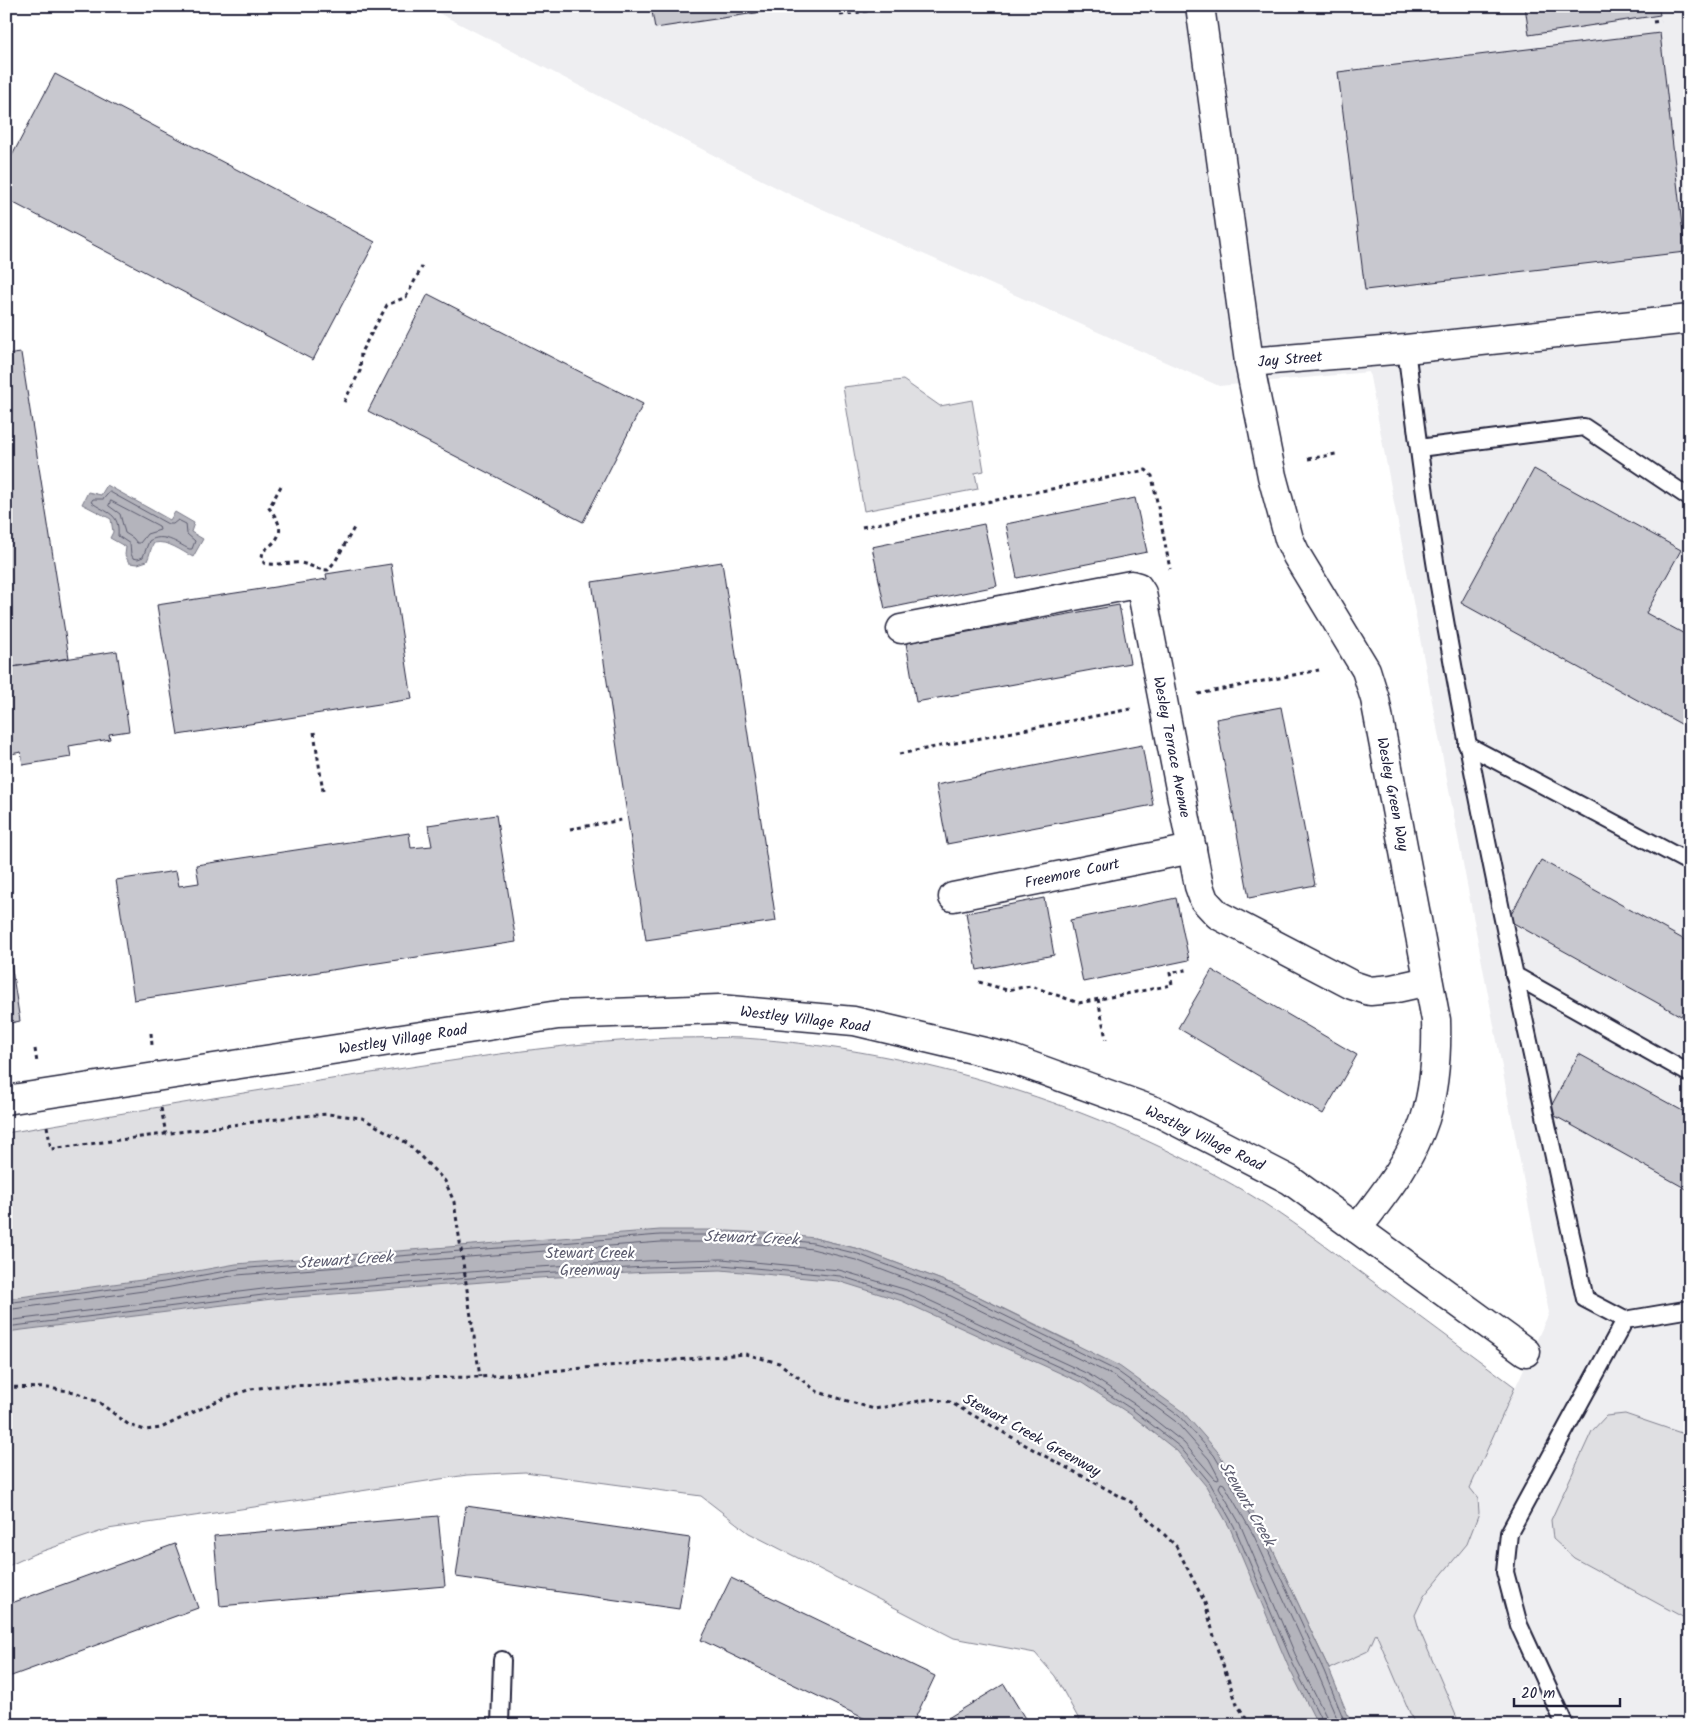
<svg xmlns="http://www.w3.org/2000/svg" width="1696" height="1731" font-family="Kalam,sans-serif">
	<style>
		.built { fill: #eeeef1 }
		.green { fill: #dfdfe2; stroke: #80808e }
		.water { fill: #b4b4bc; stroke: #7a7a88 }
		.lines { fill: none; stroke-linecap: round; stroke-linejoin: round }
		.shore { stroke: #5c5c6f; stroke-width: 1 }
		.building { fill: #c8c8cf; stroke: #22223b }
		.service-casing { stroke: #22223b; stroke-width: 20 }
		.minor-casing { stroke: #22223b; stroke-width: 31 }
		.path { stroke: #22223b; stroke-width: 3; stroke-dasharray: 4 4; stroke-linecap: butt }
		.service { stroke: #fff; stroke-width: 16 }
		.minor { stroke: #fff; stroke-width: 28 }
		.labels { text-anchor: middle; stroke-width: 4.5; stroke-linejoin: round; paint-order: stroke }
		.street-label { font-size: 15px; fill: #22223b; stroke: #fff }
		.park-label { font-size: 15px; fill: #5b5b6d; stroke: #fff }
		.water-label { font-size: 16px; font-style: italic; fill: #5c5c6f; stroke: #fff }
	</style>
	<rect width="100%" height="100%" fill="#fff"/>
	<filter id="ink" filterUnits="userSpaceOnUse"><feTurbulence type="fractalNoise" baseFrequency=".02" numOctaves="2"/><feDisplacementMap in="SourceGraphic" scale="10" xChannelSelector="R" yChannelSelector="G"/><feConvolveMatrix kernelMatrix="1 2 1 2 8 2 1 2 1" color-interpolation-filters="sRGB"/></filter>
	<g filter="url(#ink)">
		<!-- built -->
		<path class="built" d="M 425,6 L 1690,6 L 1690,1725 L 1336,1725 L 808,1248 L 880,1224 L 1470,1488 L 1549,1313 L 1369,372 L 1219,386 L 791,195 Z"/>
		<!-- green -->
		<g class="green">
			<path d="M 903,380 L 940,406 L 972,400 L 984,471 L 975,473 L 978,489 L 864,511 L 843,387 Z"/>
			<path d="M 673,1038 C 696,1038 720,1037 743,1038 C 920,1050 1096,1104 1249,1194 C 1289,1218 1327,1247 1364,1275 C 1414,1312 1464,1349 1515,1387 L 1470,1488 L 1478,1498 L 1479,1513 L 1467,1544 L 1424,1596 L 1415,1615 L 1419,1629 L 1460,1725 L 1415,1725 L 1376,1633 L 1368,1651 L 1329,1669 L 1264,1531 L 1218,1452 L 1074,1343 L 955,1285 L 859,1249 L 814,1238 L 1076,1357 L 1199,1461 L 1336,1725 L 1082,1725 L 1055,1676 L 1035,1653 L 954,1638 L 749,1533 L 701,1496 L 525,1472 L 467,1475 L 108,1529 L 34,1554 L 6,1567 L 6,1133 C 137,1111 267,1088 398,1069 C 490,1055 580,1041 673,1038 Z"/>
			<path d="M 1625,1414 L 1690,1436 L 1690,1621 L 1574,1558 L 1553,1539 L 1551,1520 L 1592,1431 L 1606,1416 Z"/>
		</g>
		<!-- water -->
		<g class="water">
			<path d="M 107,485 L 170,520 L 175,512 L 194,523 L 191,532 L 203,539 L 193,557 C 181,551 168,540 154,543 C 150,549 150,555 147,561 L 138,564 L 129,563 L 125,555 L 126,547 L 110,538 L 113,532 L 111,519 L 82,504 L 88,492 L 101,495 Z"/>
			<path d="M 660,1230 L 709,1230 L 781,1234 L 814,1238 L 859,1249 L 955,1285 L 1119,1366 L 1183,1412 L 1218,1452 L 1264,1531 L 1329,1669 L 1352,1725 L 1318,1725 L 1288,1666 L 1230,1528 L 1206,1486 L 1177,1451 L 1130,1414 L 1082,1383 L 902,1301 L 838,1281 L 721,1270 L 648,1272 L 520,1279 L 272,1299 L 6,1332 L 6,1299 L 163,1277 L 236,1264 Z"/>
		</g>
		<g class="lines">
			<!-- shore -->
			<g class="shore">
				<path d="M 110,492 L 168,524 L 173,524 L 178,520 L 186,524 L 187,534 L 195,541 L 192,549 L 189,549 C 177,543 163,532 149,541 L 143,557 L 138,559 L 133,558 L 131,554 L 130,544 L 118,536 C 120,512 107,514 91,502 L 93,499 L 103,499 Z"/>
				<path d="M 111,501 L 159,526 L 160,530 L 147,534 L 140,543 L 137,543 L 133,538 L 125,533 L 120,514 L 109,506 Z"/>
				<path d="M 6,1303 L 164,1282 L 237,1269 L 660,1235 L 709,1235 L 781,1239 L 813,1243 L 858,1254 L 953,1290 L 1117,1371 L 1179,1416 L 1214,1455 L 1260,1533 L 1324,1671 L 1346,1725"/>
				<path d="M 6,1310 L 165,1288 L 237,1275 L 661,1242 L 708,1242 L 780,1245 L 812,1249 L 856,1260 L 951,1296 L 1114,1376 L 1175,1421 L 1209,1459 L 1219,1478 L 1218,1480 L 1215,1479 L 1184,1443 L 1136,1405 L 1088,1374 L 907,1290 L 839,1270 L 722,1259 L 647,1261 L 520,1268 L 271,1288 L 6,1321"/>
				<path d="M 6,1327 L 271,1294 L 520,1274 L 647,1267 L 722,1265 L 840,1276 L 904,1296 L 1085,1379 L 1133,1410 L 1180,1447 L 1210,1483 L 1234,1526 L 1293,1664 L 1322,1721 L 1322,1725"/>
				<path d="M 1328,1725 L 1327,1718 L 1298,1661 L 1240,1524 L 1219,1487 L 1221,1483 L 1224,1484 L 1254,1536 L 1318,1674 L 1340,1725"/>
			</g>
		</g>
		<!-- building -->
		<g class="building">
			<path d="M 651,6 L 803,6 L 655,28 Z"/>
			<path d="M 1525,6 L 1658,6 L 1660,15 L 1529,35 Z"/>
			<path d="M 1660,33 L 1685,252 L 1365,290 L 1338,72 Z"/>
			<path d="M 55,74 L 375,242 L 313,360 L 6,199 L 6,167 Z"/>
			<path d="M 428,294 L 643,404 L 583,522 L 368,411 Z"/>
			<path d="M 21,353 L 69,658 L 6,668 L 6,355 Z"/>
			<path d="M 1534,469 L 1681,550 L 1646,613 L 1690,637 L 1690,729 L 1461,603 Z"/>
			<path d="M 1135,498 L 1147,552 L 1017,578 L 1006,524 Z"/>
			<path d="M 984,524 L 997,586 L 885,609 L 872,547 Z"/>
			<path d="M 722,562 L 776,921 L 646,940 L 592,582 Z"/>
			<path d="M 391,564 L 412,699 L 178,735 L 157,605 L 327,579 L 326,574 Z"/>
			<path d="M 1119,605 L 1130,663 L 916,702 L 906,643 Z"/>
			<path d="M 117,651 L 129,731 L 109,734 L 110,739 L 69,746 L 71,757 L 23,765 L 21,752 L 6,755 L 6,668 Z"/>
			<path d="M 1281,707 L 1315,885 L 1249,898 L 1216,719 Z"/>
			<path d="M 1142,745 L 1153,805 L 947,844 L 936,785 Z"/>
			<path d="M 496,815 L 516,942 L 134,1000 L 116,880 L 176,871 L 179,886 L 199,883 L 196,865 L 409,833 L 411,848 L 432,846 L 428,825 Z"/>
			<path d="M 1541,860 L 1690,943 L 1690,1001 L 1681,1016 L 1508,920 Z"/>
			<path d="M 1044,898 L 1054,955 L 977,970 L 966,913 Z"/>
			<path d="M 1176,898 L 1189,960 L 1083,982 L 1070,920 Z"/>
			<path d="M 6,931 L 20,1021 L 6,1024 Z"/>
			<path d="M 1212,970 L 1357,1055 L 1323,1114 L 1178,1028 Z"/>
			<path d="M 1579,1054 L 1690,1115 L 1690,1191 L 1548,1112 Z"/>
			<path d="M 466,1506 L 690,1538 L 679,1609 L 456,1577 Z"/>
			<path d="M 438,1516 L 445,1586 L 220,1606 L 214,1536 Z"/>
			<path d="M 175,1544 L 198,1608 L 6,1678 L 6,1605 Z"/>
			<path d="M 731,1578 L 935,1676 L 912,1725 L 878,1725 L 701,1640 Z"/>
			<path d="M 1004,1684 L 1029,1725 L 952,1725 L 948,1718 Z"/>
		</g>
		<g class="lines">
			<defs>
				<g id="service">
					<path d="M 1406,349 C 1416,426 1425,503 1438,580 C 1479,821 1533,1060 1585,1299 L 1625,1320 L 1690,1309"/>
					<path d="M 1419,448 L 1584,427 L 1690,498"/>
					<path d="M 1467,745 L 1690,863"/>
					<path d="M 1514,975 L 1690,1074"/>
					<path d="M 500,1725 L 502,1660"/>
					<path d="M 1565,1725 L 1519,1625 L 1505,1572 L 1509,1533 L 1625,1320"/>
				</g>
				<g id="minor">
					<path d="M 1200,6 L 1249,362 L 1406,349 L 1690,319"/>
					<path d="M 1249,362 L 1272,476 L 1289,539 L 1297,556 L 1366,670 L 1375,699 L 1436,1020 C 1437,1054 1435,1087 1425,1119 C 1412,1160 1383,1195 1357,1229"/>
					<path d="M 901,629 L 1131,585 L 1138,587 L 1142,593 L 1199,886 L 1204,900 L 1218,915 L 1352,985 L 1370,991 L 1392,989 L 1428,981"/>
					<path d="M 953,897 L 1192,849"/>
					<path d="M 6,1100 L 558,1015 L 719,1009 L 854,1021 L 1006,1057 L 1160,1113 L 1290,1180 L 1526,1352"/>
				</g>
			</defs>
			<!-- service casing -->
			<use href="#service" class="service-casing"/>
			<!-- minor casing -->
			<use href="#minor" class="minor-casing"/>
			<!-- path -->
			<g class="path">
				<path d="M 840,15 L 887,8"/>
				<path d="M 1653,22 L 1661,21"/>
				<path d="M 344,402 L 360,371 L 361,352 L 387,305 L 406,297 L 422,267"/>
				<path d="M 1308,459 L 1336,454"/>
				<path d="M 281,486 L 269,508 C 284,527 284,537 263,551 L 262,557 L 264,563 C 276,566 289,562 301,563 C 311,565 317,570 328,570 L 336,560 L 354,528"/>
				<path d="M 862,527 L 1146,470 L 1152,476 L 1170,569"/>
				<path d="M 1198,694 L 1319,670"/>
				<path d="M 314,732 L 323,791"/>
				<path d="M 899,754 L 1131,709"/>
				<path d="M 570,829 L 622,820"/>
				<path d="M 979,982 L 1007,990 L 1031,986 L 1079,1003 L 1172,985 L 1170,973 L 1190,969"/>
				<path d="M 1098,999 L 1106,1039"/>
				<path d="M 151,1033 L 152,1045"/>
				<path d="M 35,1049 L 37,1063"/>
				<path d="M 161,1108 L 166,1134"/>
				<path d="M 47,1126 L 51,1149 L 292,1117 L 328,1114 L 362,1118 L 407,1143 L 445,1181 L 454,1202 L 480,1377"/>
				<path d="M 6,1387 L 48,1388 L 75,1392 L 100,1403 L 129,1425 L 145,1430 L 161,1428 L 217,1401 L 251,1389 L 274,1386 L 339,1385 L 398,1378 L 480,1377 L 745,1354 L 779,1363 L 818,1392 L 874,1409 L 931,1399 L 950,1402 L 1043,1455 L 1131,1502 L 1176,1546 L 1205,1603 L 1218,1651 L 1237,1704 L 1250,1725"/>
			</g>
			<!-- service -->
			<use href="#service" class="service"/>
			<!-- minor -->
			<use href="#minor" class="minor"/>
		</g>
	</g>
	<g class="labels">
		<!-- street labels -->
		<g class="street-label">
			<text transform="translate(1290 359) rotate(-5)" y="5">Jay Street</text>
			<text transform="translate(1172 747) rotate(79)" y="5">Wesley Terrace Avenue</text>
			<text transform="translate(1393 794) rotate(79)" y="5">Wesley Green Way</text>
			<text transform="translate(1072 873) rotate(-12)" y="5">Freemore Court</text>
			<text transform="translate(805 1019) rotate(7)" y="5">Westley Village Road</text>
			<text transform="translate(403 1039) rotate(-9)" y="5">Westley Village Road</text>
			<text transform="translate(1205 1138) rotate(26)" y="5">Westley Village Road</text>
			<text transform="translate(1032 1435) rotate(29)" y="5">Stewart Creek Greenway</text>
		</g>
		<!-- park labels -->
		<g class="park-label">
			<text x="590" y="1258">Stewart Creek<tspan x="590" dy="17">Greenway</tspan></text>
		</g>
		<!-- water labels -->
		<g class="water-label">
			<text transform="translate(751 1237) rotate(2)" y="6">Stewart Creek</text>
			<text transform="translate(345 1259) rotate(-4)" y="6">Stewart Creek</text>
			<text transform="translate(1248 1503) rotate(60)" y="6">Stewart Creek</text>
		</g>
	</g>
	<!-- margin -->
	<rect width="1696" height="1731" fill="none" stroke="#fff" stroke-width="25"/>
	<rect x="12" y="12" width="1671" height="1706" fill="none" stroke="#22223b" stroke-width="2" filter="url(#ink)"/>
	<!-- scale -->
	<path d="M1514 1698v8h106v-8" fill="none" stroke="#22223b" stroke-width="2.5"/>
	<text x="1521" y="1698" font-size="15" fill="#22223b" stroke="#ffffff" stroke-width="4" paint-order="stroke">20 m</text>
</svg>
